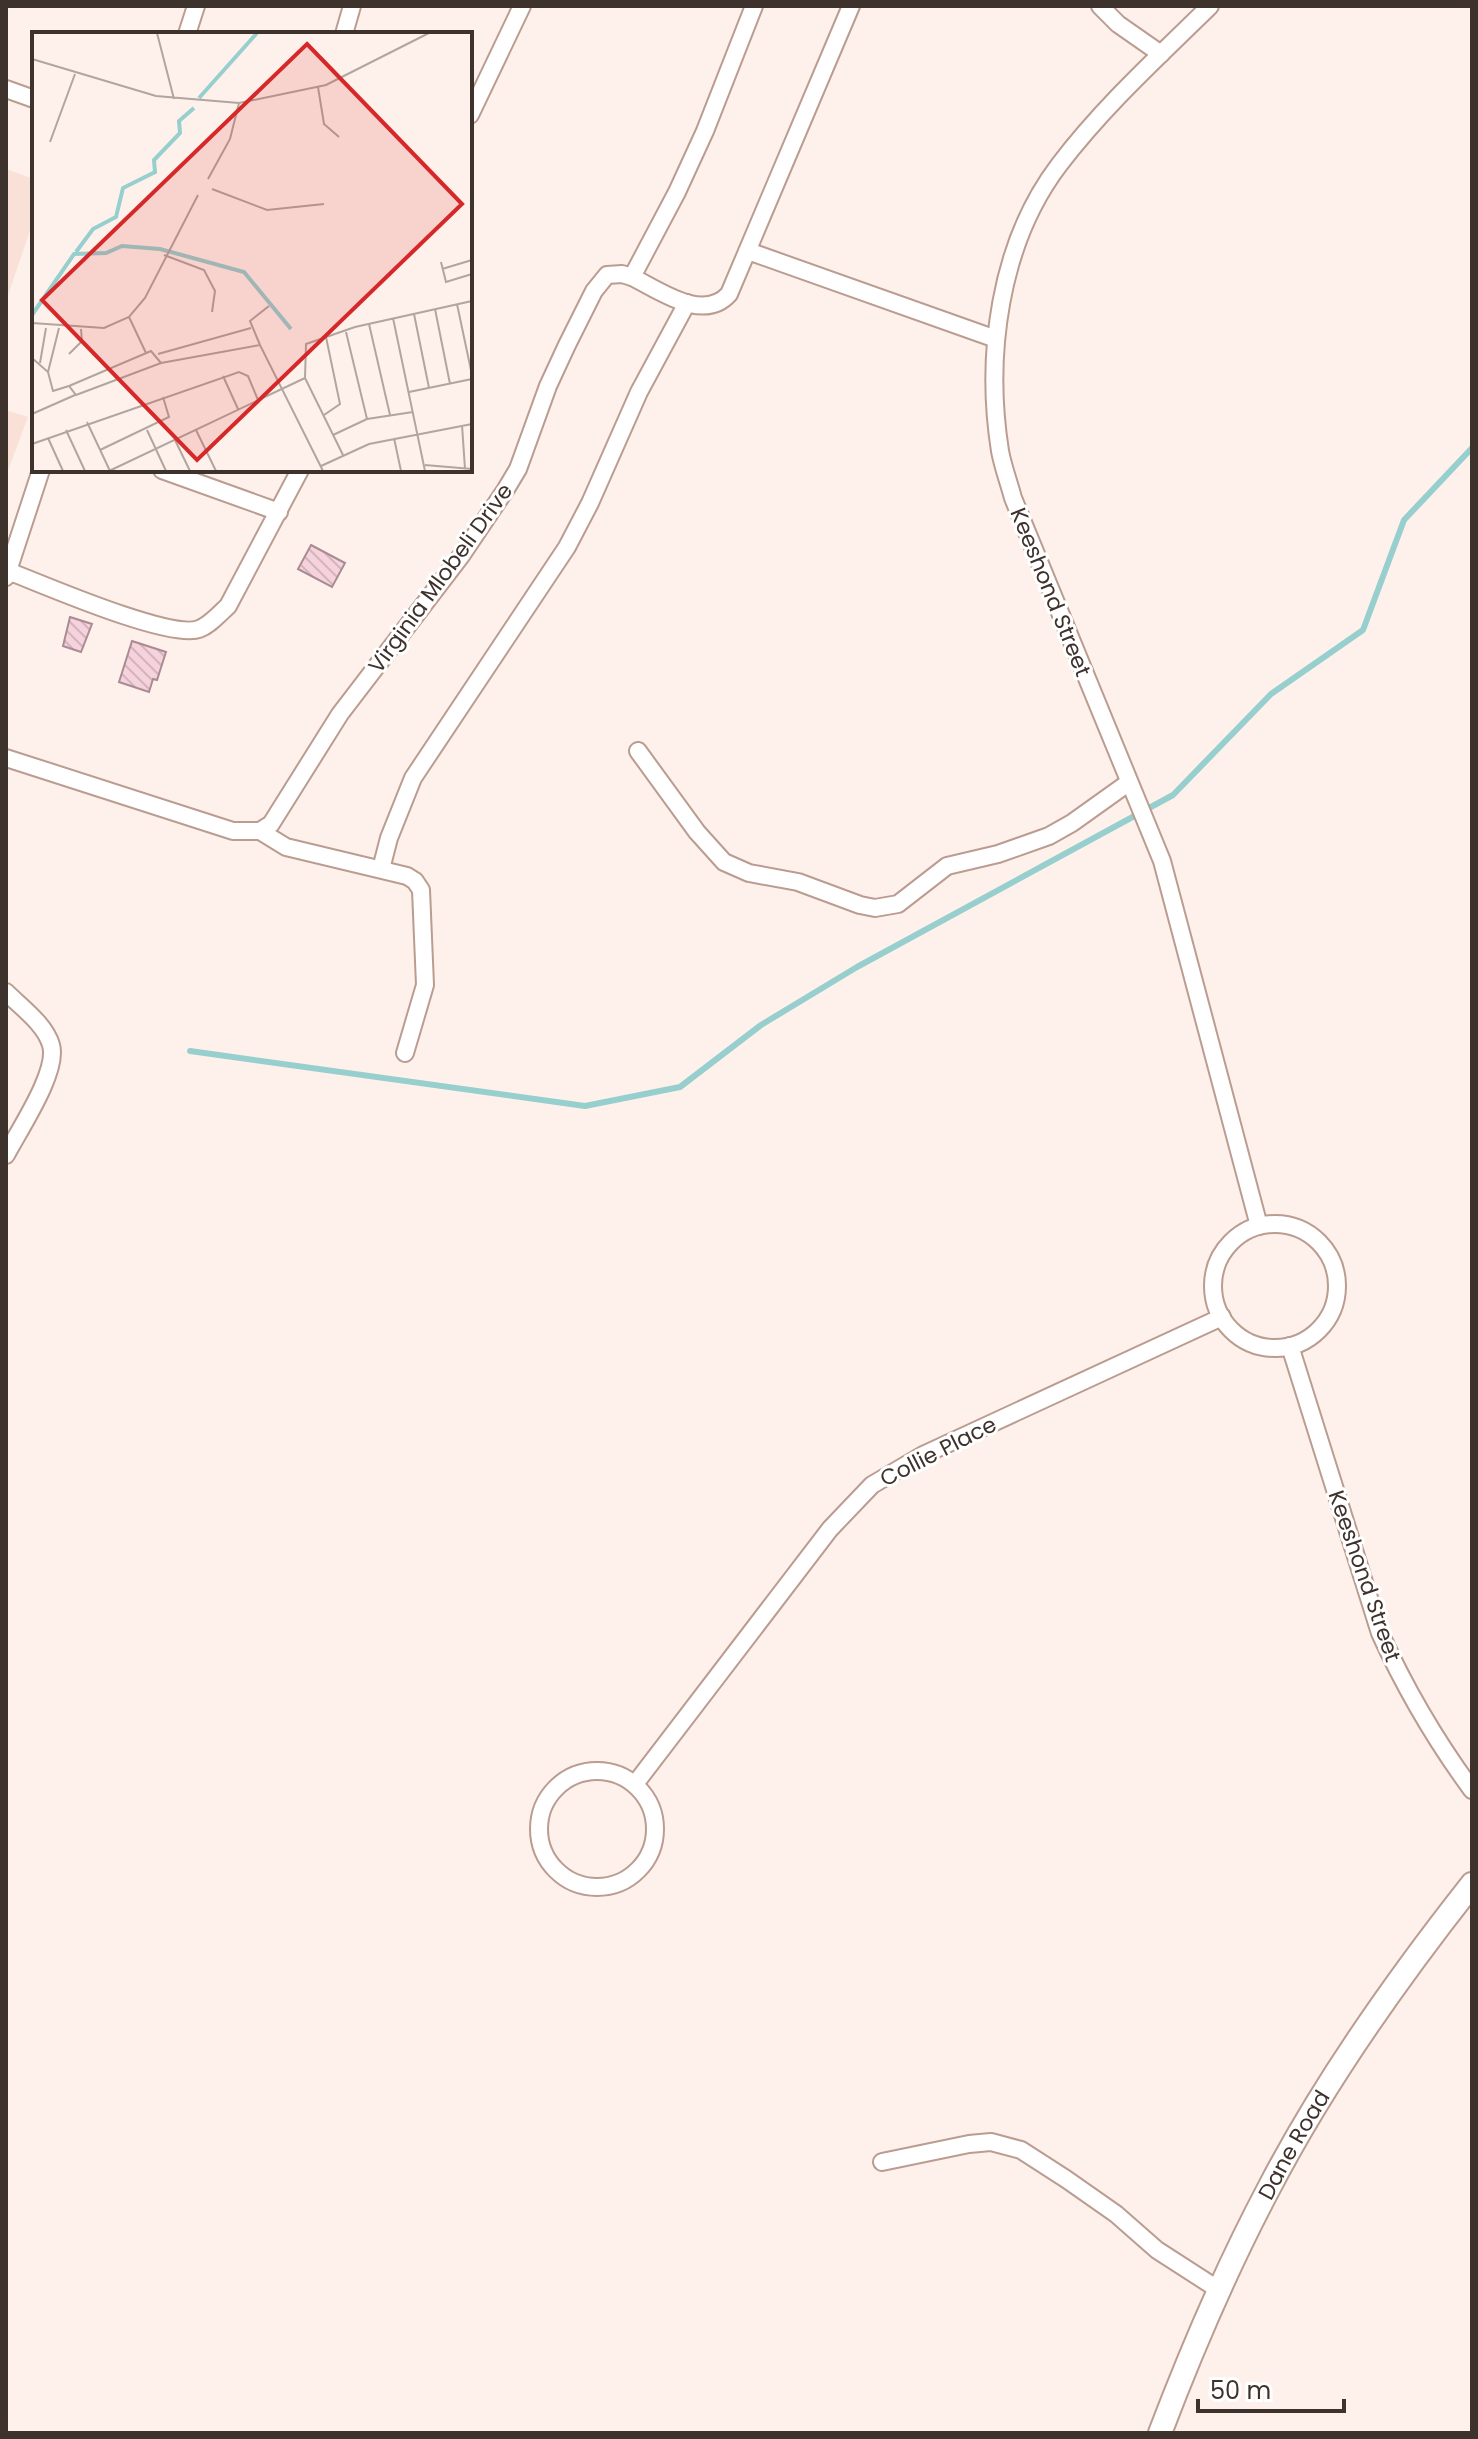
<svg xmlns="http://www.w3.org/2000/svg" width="1478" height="2439" font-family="Poppins,sans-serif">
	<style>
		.built { fill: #fae1d8 }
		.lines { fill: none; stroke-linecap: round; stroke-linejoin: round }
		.stream { stroke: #97cfce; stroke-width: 6 }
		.building { fill: url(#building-back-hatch); stroke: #aa8b94; stroke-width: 2 }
		.minor-casing { stroke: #bb9c90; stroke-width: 20 }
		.tertiary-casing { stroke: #bb9c90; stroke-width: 26 }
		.minor { stroke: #fff; stroke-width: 16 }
		.tertiary { stroke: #fff; stroke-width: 22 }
		.labels { text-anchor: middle; stroke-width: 6; stroke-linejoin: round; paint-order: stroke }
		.street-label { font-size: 22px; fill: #3e322d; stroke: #fff }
		.inset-river { fill: none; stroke: #97cfce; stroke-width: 4 }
		.inset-road { fill: none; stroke: #b1a59f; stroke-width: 2 }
		.view { fill: #d62828; fill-opacity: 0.15; stroke: #d62828; stroke-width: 4 }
		.inset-edge { fill: none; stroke: #3e322d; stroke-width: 4 }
	</style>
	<defs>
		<pattern id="building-back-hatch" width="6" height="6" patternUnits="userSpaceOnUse" patternTransform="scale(2)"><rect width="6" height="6" fill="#f5d2dc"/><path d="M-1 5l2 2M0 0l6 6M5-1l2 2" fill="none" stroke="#d3b5bd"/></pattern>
	</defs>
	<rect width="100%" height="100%" fill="#fef1eb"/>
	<!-- built -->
	<g class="built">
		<path d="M 6,169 L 34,179 L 34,219 L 6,301 Z"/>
		<path d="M 6,410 L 28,417 L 6,476 Z"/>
	</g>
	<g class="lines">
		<!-- stream -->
		<path class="stream" d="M 190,1051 L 585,1106 L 680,1087 L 761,1025 L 857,967 L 1173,795 L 1271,694 L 1363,630 L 1404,520 L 1472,448"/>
	</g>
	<!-- building -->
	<g class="building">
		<path d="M 311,545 L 345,563 L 332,587 L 298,569 Z"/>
		<path d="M 70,617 L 92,624 L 81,652 L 63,646 Z"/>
		<path d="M 132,641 L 166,652 L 157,680 L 153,679 L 149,692 L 119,682 Z"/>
	</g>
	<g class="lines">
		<defs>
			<g id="minor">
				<path d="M 1100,6 L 1118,24 L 1161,54"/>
				<path d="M 1210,6 C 1158,57 1103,107 1059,165 C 999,244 985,356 1000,451 C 1003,467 1009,483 1013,498 L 1162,861 L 1259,1226"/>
				<path d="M 187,34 L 196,6"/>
				<path d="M 344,34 L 352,6"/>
				<path d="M 6,89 L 34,99"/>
				<path d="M 470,115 L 522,6"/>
				<path d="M 748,251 L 996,339"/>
				<path d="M 632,277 C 659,290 703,323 729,294 L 851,6"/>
				<path d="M 162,470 L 279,512"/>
				<path d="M 8,571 C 42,584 170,640 199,629 C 210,625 219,614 228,606 L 300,470"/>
				<path d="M 6,577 L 41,470"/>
				<path d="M 638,751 L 697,832 L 724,862 L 749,873 L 798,882 L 860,905 L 875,908 L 898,904 L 947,866 L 998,854 L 1049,836 L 1072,823 L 1128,783"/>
				<path d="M 6,758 L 233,831 L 260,831 L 271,824 L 340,714 L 461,556 L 506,489 L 518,469 L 548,386 L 567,345 L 594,291 L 607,275 L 622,274 L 632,277 L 677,192 L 705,131 L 754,6"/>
				<path d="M 260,831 L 286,847 L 407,876 L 415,881 L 421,890 L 425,985 L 405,1053"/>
				<path d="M 381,869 L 389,838 L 413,778 L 567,547 L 590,503 L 639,392 L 687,303"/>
				<path d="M 6,992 C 21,1007 45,1024 51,1045 C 59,1071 19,1130 6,1155"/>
				<circle cx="1275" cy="1286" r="62"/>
				<path d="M 1290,1346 L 1380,1633 C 1405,1688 1436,1741 1472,1790"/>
				<circle cx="597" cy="1829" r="58"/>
				<path d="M 635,1784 L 830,1529 L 872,1485 L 923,1455 L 1222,1317"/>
				<path d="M 882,2162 L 969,2144 L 991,2142 L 1021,2150 L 1066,2179 L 1116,2214 L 1157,2250 L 1219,2290"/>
			</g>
			<g id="tertiary">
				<path id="s1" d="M 1160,2433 C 1192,2349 1227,2267 1269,2188 C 1325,2080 1397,1979 1472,1884"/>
			</g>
		</defs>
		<!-- minor casing -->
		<use href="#minor" class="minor-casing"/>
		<!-- tertiary casing -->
		<use href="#tertiary" class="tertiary-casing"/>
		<!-- minor -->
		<use href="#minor" class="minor"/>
		<!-- tertiary -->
		<use href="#tertiary" class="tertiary"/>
	</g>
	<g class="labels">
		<!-- street labels -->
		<g class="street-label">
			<text transform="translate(440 578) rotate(-54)" y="8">Virginia Mlobeli Drive</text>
			<text transform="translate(1051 592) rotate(68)" y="8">Keeshond Street</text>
			<text transform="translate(938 1451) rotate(-27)" y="8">Collie Place</text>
			<text transform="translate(1365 1576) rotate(71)" y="8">Keeshond Street</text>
			<text dy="8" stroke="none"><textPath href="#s1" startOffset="318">Dane Road</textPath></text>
		</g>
	</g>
	<!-- overview -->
	<g transform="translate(32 32)">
		<rect width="440" height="440" fill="#fef1eb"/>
		<path class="inset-river" d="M 167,66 L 225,1M 44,220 L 61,197 L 84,185 L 91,156 L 123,140 L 122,128 L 148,101 L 147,89 L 162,76M 0,283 L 42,222 L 74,221 L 90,214 L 128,217 L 212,240 L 259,297"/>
		<path class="inset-road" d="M 125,1 L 142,67M 0,27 L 124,64 L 207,71 L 294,53 L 397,1M 286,55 L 292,92 L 307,105M 18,110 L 43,42M 176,147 L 198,107 L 207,71M 180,157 L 235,178 L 292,172M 132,223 L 172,238 L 183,259 L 180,280M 409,230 L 414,250 L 440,242M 410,237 L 440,228M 425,272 L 440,343M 403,277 L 418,352M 382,282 L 397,356M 97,285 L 114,321M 361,286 L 393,439M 0,291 L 72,296 L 97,285 L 113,266 L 166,163M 337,292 L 358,383M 314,300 L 335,387M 228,313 L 218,289 L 237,274M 37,322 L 50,309 L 49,297M 126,322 L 219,296M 0,326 L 16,340 L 21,359 L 37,354 L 44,363 L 129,331 L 228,313 L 291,439M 8,331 L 14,296M 16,340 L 27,296M 191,344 L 206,377M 37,354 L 119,319 L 129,331M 377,360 L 440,347M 0,382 L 43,363M 292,383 L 308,372 L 294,305M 55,390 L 78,439M 430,393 L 433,437M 34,398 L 53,439M 115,398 L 134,439M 164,398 L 184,439M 301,403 L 335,387 L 381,380M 16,406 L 31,439M 362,406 L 369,439M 143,408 L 158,439M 0,412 L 207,340 L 216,344 L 226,368M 68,418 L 137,385 L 131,365M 311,423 L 273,346 L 274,312 L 323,295 L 440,269M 393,433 L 440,437M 289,434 L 337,412 L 440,392M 77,439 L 273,346"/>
		<path class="view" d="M 275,12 L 430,172 L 165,428 L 10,268 Z"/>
		<rect width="440" height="440" class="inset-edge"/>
	</g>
	<!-- border -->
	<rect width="1478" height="2439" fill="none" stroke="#3e322d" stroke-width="16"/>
	<!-- scale -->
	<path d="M1198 2399v12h146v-12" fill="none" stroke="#3e322d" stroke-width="4"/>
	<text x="1210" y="2399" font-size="24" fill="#3e322d" stroke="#ffffff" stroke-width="6" paint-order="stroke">50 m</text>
</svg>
